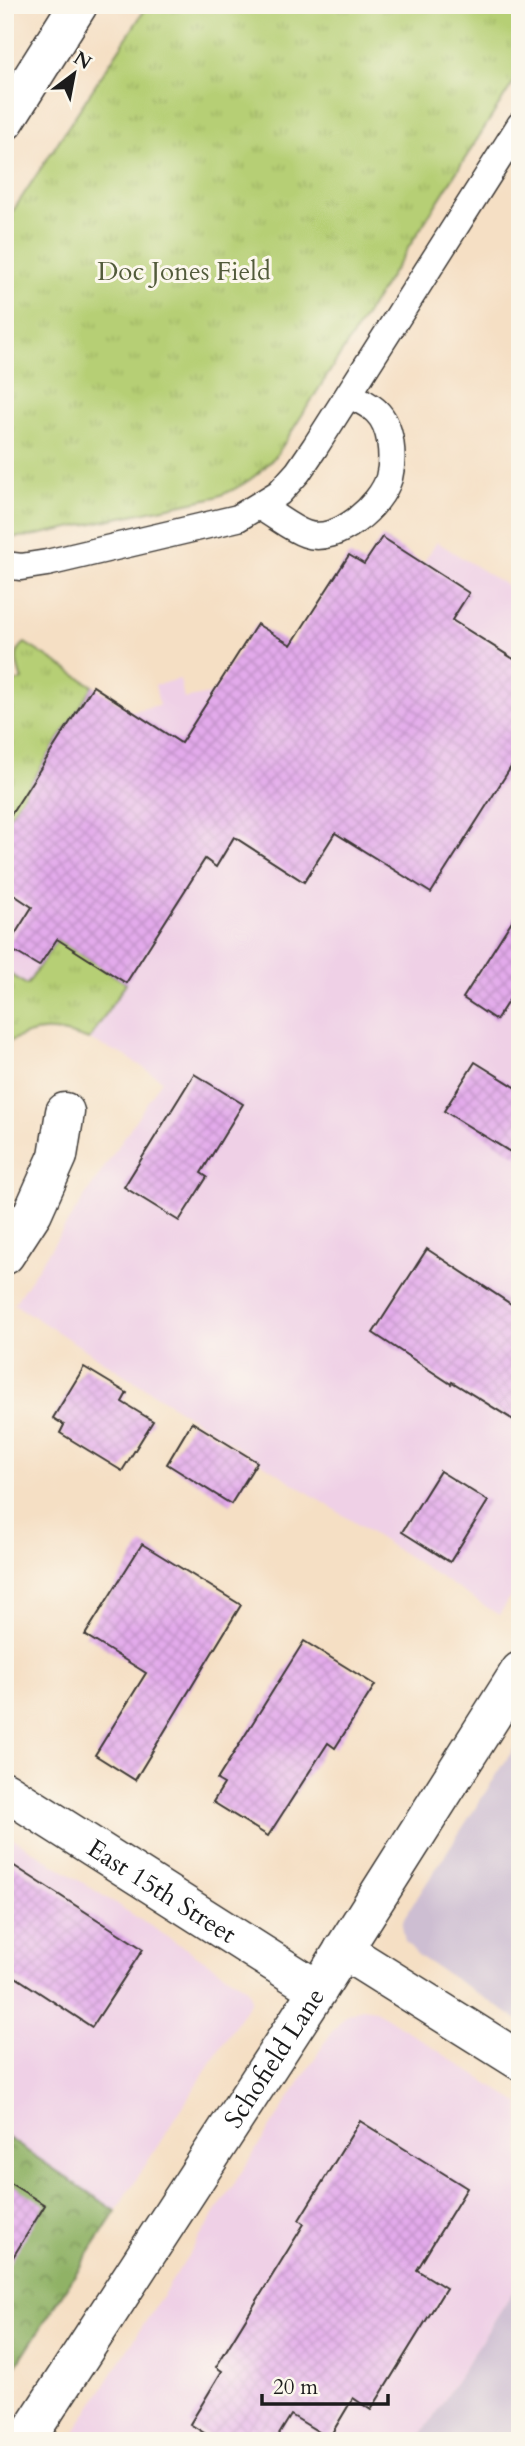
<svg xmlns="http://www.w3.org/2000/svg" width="525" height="2446" font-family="Cardo,serif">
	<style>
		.built { fill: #efd0e6 }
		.industrial { fill: #cdbed2 }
		.forest { fill: url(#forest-crowns); stroke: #566741; stroke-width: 2 }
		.park { fill: url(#park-tufts); stroke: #697648; stroke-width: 2 }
		.building { fill: url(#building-cross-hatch) }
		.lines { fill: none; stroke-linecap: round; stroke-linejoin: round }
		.lane-casing { stroke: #3d3935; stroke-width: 29 }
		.street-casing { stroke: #3d3935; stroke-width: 41 }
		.secondary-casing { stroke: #3d3935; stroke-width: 41 }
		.lane { stroke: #fff; stroke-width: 26 }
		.street { stroke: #fff; stroke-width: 38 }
		.secondary { stroke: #fff; stroke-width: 38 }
		.labels { text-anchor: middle; stroke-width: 6; stroke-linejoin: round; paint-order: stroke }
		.park-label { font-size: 26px; fill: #525b3b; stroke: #fbf7ec }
		.street-label { font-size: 26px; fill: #1c1c1c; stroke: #fbf7ec }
	</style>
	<defs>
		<pattern id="forest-crowns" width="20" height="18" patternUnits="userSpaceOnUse" patternTransform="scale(1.75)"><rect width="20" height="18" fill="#90b266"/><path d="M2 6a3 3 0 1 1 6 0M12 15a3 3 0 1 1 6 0" fill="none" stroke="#759053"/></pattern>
		<pattern id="park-tufts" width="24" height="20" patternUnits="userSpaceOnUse" patternTransform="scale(1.75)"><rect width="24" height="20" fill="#b6cf74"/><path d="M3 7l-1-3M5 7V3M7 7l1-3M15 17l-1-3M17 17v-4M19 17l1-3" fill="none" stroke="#9cb164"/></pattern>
		<pattern id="building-cross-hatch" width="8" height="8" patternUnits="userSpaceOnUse" patternTransform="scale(1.75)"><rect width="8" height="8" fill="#e3aaeb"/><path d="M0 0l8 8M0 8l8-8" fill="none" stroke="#c292c9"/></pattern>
	</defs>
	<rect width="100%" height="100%" fill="#fbf7ec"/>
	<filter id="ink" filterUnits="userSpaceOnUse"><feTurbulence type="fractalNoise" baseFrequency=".0143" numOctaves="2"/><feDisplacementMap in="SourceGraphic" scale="14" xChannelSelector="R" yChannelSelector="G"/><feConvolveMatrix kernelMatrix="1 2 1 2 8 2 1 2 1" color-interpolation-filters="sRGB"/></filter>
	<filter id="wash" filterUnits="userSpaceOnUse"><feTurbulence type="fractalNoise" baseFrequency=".00686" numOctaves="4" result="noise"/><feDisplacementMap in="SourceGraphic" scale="28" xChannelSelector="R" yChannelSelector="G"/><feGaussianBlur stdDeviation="1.57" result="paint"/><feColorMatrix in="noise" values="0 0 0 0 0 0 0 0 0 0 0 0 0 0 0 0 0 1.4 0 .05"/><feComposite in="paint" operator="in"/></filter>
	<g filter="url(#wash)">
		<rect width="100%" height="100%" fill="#f5dfc4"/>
		<!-- built -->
		<g class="built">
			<path d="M 382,537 L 423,563 L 437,542 L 520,594 L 520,1582 L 499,1615 L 14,1304 L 162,1080 L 124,1055 L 89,1040 L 126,983 L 27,985 L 5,971 L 5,824 L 132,711 L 159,705 L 155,685 L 180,679 L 184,699 L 213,693 L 257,624 L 291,645 L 349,555 L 364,564 Z"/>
			<path d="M 5,1833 L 246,1987 L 250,1993 L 251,2000 L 116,2211 L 5,2136 Z"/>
			<path d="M 362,2008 L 375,2010 L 520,2104 L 520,2280 L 418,2441 L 69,2441 L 331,2033 L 346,2015 Z"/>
		</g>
		<!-- industrial -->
		<g class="industrial">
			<path d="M 520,1739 L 520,2021 L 419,1956 L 405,1941 L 402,1926 L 404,1918 Z"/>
			<path d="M 520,2280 L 520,2441 L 418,2441 Z"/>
		</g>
		<!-- forest -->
		<path class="forest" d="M 5,2136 L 116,2211 L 5,2383 Z"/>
		<!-- park -->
		<g class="park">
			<path d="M 148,5 L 520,5 L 520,72 L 278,453 C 259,475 243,487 216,497 L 32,536 L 5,538 L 5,223 Z"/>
			<path d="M 25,643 L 93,686 L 5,824 L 5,684 L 22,680 C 18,666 11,653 25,643 Z"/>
			<path d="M 57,939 L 126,983 L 89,1040 C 56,1028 36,1026 5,1044 L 5,971 L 27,985 Z"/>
		</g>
		<g id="blocks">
			<!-- building -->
			<g class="building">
				<path d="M 382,537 L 469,593 L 452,620 L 520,663 L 520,753 L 431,893 L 335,833 L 304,882 L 234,837 L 216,867 L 205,859 L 126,983 L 57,939 L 39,966 L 7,947 L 32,907 L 5,889 L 5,824 L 93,686 L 181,743 L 257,624 L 291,645 L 349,555 L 364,564 Z"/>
				<path d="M 520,908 L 520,983 L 496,1020 L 463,998 Z"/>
				<path d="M 475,1062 L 520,1090 L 520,1158 L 444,1111 Z"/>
				<path d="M 194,1074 L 243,1104 L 201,1173 L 207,1177 L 179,1221 L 124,1187 Z"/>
				<path d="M 427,1249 L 520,1310 L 520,1424 L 452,1382 L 451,1384 L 373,1333 Z"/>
				<path d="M 84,1367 L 127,1393 L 122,1402 L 153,1421 L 122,1471 L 60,1433 L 64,1425 L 53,1418 Z"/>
				<path d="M 192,1422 L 257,1462 L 231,1504 L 167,1464 Z"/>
				<path d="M 440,1471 L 488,1501 L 450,1562 L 402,1532 Z"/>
				<path d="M 142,1544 L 241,1605 L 135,1780 L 95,1755 L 146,1673 L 85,1635 Z"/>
				<path d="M 304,1641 L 375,1685 L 335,1748 L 328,1743 L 268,1836 L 213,1802 L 224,1784 L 217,1780 Z"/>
				<path d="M 5,1860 L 143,1949 L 92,2027 L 5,1970 Z"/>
				<path d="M 360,2121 L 467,2188 L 417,2270 L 446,2288 L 371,2410 L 353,2398 L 329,2438 L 291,2415 L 275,2441 L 217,2441 L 190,2424 L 222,2371 L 216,2367 L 304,2224 L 299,2220 Z"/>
				<path d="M 5,2180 L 45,2205 L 5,2270 Z"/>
			</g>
		</g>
	</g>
	<g filter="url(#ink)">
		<use href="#blocks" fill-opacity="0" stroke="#3d3935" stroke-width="2"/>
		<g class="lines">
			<defs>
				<g id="lane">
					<path d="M 260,507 C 275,515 291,529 306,534 C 337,545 381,505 389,478 C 394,458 392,426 376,411 C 369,404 358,400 349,394"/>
					<path d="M 5,565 L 21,567 L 47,563 L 238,518 L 279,493 L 298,472 L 315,447 L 520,125"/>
				</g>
				<g id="street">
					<path d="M 5,1255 L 33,1212 L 58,1156 L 65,1112"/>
					<path id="s1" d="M 5,1791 L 318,1990"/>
					<path d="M 343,1950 L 520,2061"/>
					<path id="s2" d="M 25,2441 L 318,1990 L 520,1671"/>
				</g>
				<path id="secondary" d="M 5,121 L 78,5"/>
			</defs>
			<!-- lane casing -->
			<use href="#lane" class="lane-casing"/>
			<!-- street casing -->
			<use href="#street" class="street-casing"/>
			<!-- secondary casing -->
			<use href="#secondary" class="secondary-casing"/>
			<!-- lane -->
			<use href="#lane" class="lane"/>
			<!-- street -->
			<use href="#street" class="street"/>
			<!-- secondary -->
			<use href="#secondary" class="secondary"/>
		</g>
	</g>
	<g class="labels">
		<!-- park labels -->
		<g class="park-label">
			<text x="184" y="280">Doc Jones Field</text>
		</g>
		<!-- street labels -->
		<g class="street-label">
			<text dy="9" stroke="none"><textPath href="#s1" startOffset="186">East 15th Street</textPath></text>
			<text dy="9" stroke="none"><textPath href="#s2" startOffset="457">Schofield Lane</textPath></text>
		</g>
	</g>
	<!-- margin -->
	<rect width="525" height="2446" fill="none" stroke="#fbf7ec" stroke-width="28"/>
	<!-- north arrow -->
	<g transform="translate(74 74) rotate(32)" stroke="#fbf7ec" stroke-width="5" paint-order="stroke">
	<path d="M0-5L12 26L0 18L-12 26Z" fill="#1c1c1c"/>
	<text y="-10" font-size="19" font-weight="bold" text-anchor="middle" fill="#1c1c1c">N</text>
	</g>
	<!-- scale -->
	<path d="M262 2394v10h126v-10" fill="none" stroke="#1c1c1c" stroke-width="3.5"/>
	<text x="273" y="2394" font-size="21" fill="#1c1c1c" stroke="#fbf7ec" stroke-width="5" paint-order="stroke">20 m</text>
</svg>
